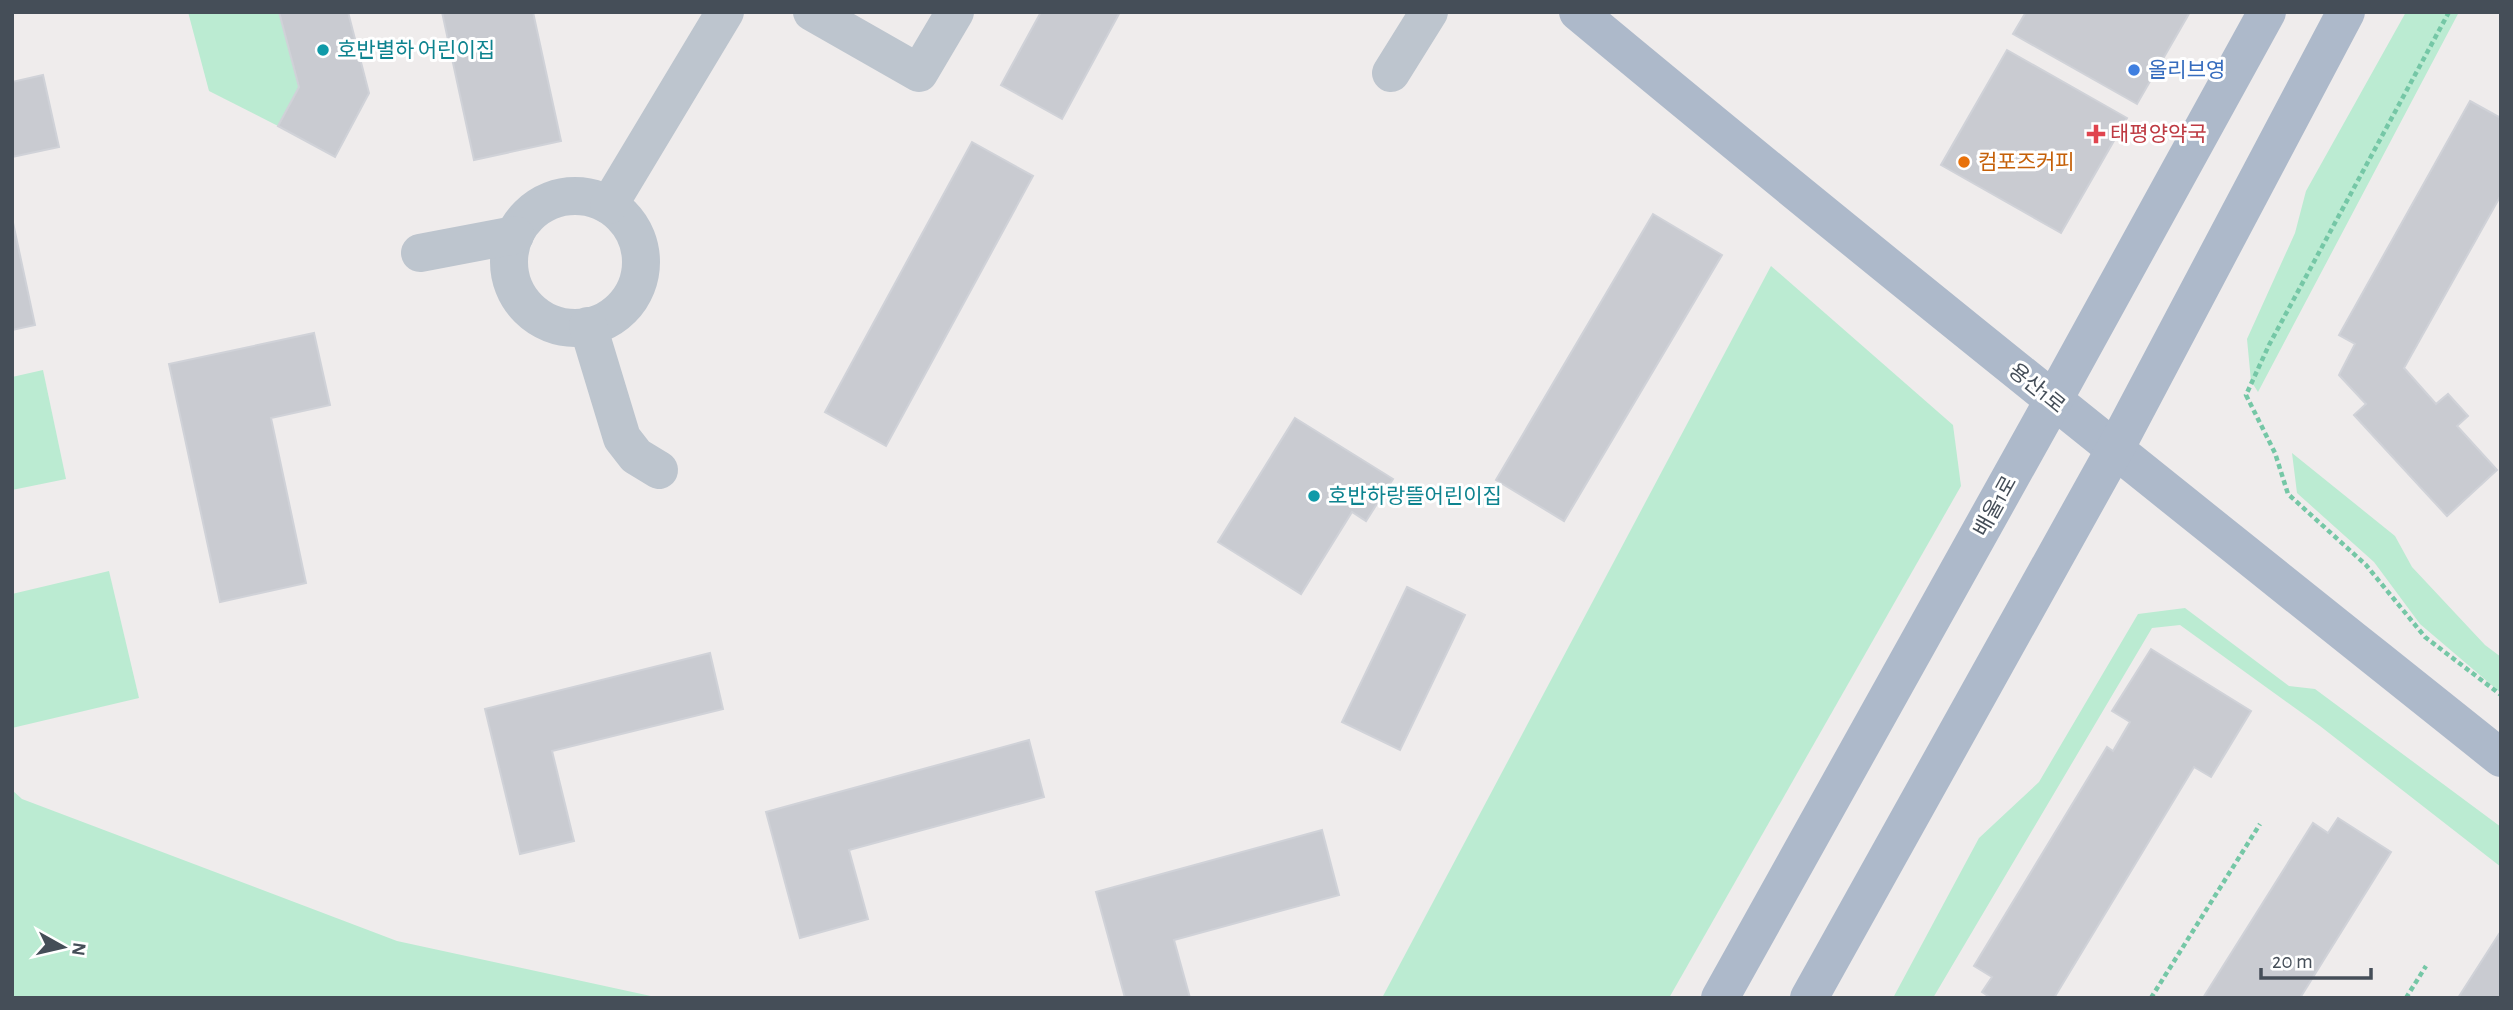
<svg xmlns="http://www.w3.org/2000/svg" width="2513" height="1010" font-family="'Alegreya Sans','Noto Sans KR',sans-serif">
	<style>
		.green { fill: #bbebd2 }
		.building { fill: #c9cbd1; stroke: #d0d2d8; stroke-width: 2 }
		.lines { fill: none; stroke-linecap: round; stroke-linejoin: round }
		.path { stroke: #75c7a6; stroke-width: 4.5; stroke-dasharray: 5 3.5; stroke-linecap: butt }
		.minor { stroke: #bdc5ce; stroke-width: 38 }
		.major { stroke: #adb9ca; stroke-width: 38 }
		.culture-dot { fill: #0f9aa8; stroke: #fff; stroke-width: 2.5 }
		.shop-dot { fill: #3f7fe0; stroke: #fff; stroke-width: 2.5 }
		.health-dot { fill: #e0444e; stroke: #fff; stroke-width: 2.5 }
		.food-dot { fill: #e8710a; stroke: #fff; stroke-width: 2.5 }
		.labels { text-anchor: middle; stroke-width: 6; stroke-linejoin: round; paint-order: stroke }
		.culture-label { font-size: 21px; fill: #0d838f; stroke: #fff; text-anchor: start }
		.shop-label { font-size: 21px; fill: #366cbe; stroke: #fff; text-anchor: start }
		.health-label { font-size: 21px; fill: #be3a42; stroke: #fff; text-anchor: start }
		.food-label { font-size: 21px; fill: #c56008; stroke: #fff; text-anchor: start }
		.street-label { font-size: 21px; fill: #454e58; stroke: #fff }
	</style>
	<rect width="100%" height="100%" fill="#efecec"/>
	<!-- green -->
	<g class="green">
		<path d="M 188,12 L 279,12 L 299,87 L 278,126 L 209,91 Z"/>
		<path d="M 2406,12 L 2459,12 L 2258,392 L 2251,381 L 2247,339 L 2295,233 L 2306,191 Z"/>
		<path d="M 1771,266 L 1953,425 L 1961,486 L 1669,998 L 1382,998 Z"/>
		<path d="M 43,370 L 66,479 L 12,490 L 12,377 Z"/>
		<path d="M 2292,453 L 2395,536 L 2412,567 L 2485,645 L 2501,657 L 2501,693 L 2420,624 L 2374,562 L 2297,493 Z"/>
		<path d="M 109,571 L 139,698 L 12,728 L 12,594 Z"/>
		<path d="M 2185,608 L 2289,686 L 2315,689 L 2501,827 L 2501,867 L 2320,726 L 2180,625 L 2152,628 L 1933,998 L 1893,998 L 1979,838 L 2039,782 L 2138,614 Z"/>
		<path d="M 12,790 L 22,799 L 397,941 L 660,998 L 12,998 Z"/>
	</g>
	<!-- building -->
	<g class="building">
		<path d="M 279,12 L 348,12 L 369,93 L 335,157 L 278,126 L 299,87 Z"/>
		<path d="M 442,12 L 533,12 L 561,141 L 474,160 Z"/>
		<path d="M 1041,12 L 1120,12 L 1062,119 L 1001,85 Z"/>
		<path d="M 2026,12 L 2190,12 L 2137,104 L 2013,34 Z"/>
		<path d="M 2007,50 L 2127,118 L 2061,233 L 1941,165 Z"/>
		<path d="M 43,75 L 59,147 L 12,157 L 12,82 Z"/>
		<path d="M 2470,101 L 2501,118 L 2501,195 L 2404,368 L 2436,404 L 2448,394 L 2468,416 L 2457,426 L 2497,470 L 2447,516 L 2354,415 L 2366,404 L 2339,375 L 2355,344 L 2339,335 Z"/>
		<path d="M 972,142 L 1033,176 L 886,446 L 825,412 Z"/>
		<path d="M 1653,214 L 1722,255 L 1564,521 L 1496,480 Z"/>
		<path d="M 12,218 L 35,325 L 12,330 Z"/>
		<path d="M 314,333 L 330,405 L 271,418 L 306,583 L 220,602 L 169,364 Z"/>
		<path d="M 1295,418 L 1393,479 L 1366,521 L 1352,512 L 1301,594 L 1218,542 Z"/>
		<path d="M 1407,587 L 1465,615 L 1400,750 L 1342,722 Z"/>
		<path d="M 2151,649 L 2251,711 L 2211,777 L 2194,767 L 2054,998 L 1991,998 L 1982,992 L 1992,977 L 1974,966 L 2107,747 L 2113,751 L 2130,722 L 2112,711 Z"/>
		<path d="M 710,653 L 723,709 L 552,751 L 574,841 L 520,854 L 485,709 Z"/>
		<path d="M 1029,740 L 1044,797 L 849,850 L 868,919 L 800,938 L 766,812 Z"/>
		<path d="M 2338,818 L 2391,852 L 2300,998 L 2203,998 L 2313,823 L 2328,833 Z"/>
		<path d="M 1322,830 L 1339,895 L 1174,940 L 1190,998 L 1125,998 L 1096,892 Z"/>
		<path d="M 2501,931 L 2501,998 L 2458,998 Z"/>
	</g>
	<g class="lines">
		<!-- path -->
		<g class="path">
			<path d="M 2449,12 L 2269,345 L 2246,395 L 2275,453 L 2288,494 L 2366,565 L 2425,637 L 2501,695"/>
			<path d="M 2151,998 L 2260,824"/>
			<path d="M 2406,998 L 2426,966"/>
		</g>
		<!-- minor -->
		<g class="minor">
			<path d="M 812,12 L 919,73 L 955,12"/>
			<path d="M 1391,73 L 1429,12"/>
			<circle cx="575" cy="262" r="66"/>
			<path d="M 609,205 L 725,12"/>
			<path d="M 420,253 L 515,235"/>
			<path d="M 588,326 L 622,438 L 636,456 L 659,470"/>
		</g>
		<!-- major -->
		<g class="major">
			<path d="M 1578,12 C 1882,265 2192,511 2501,758"/>
			<path d="M 1720,998 L 2053,401 L 2267,12"/>
			<path d="M 1809,998 L 2115,449 L 2346,12"/>
		</g>
	</g>
	<!-- markers -->
	<g class="culture-dot">
		<circle cx="323" cy="50" r="7"/>
		<circle cx="1314" cy="496" r="7"/>
	</g>
	<circle class="shop-dot" cx="2134" cy="70" r="7"/>
	<path class="health-dot" d="M2092.5 123.5h7v7h7v7h-7v7h-7v-7h-7v-7h7z"/>
	<circle class="food-dot" cx="1964" cy="162" r="7"/>
	<g class="labels">
		<!-- culture labels -->
		<g class="culture-label">
			<text x="337" y="57">호반별하 어린이집</text>
			<text x="1328" y="503">호반하랑뜰어린이집</text>
		</g>
		<!-- shop labels -->
		<g class="shop-label">
			<text x="2148" y="77">올리브영</text>
		</g>
		<!-- health labels -->
		<g class="health-label">
			<text x="2110" y="141">태평양약국</text>
		</g>
		<!-- food labels -->
		<g class="food-label">
			<text x="1978" y="169">컴포즈커피</text>
		</g>
		<!-- street labels -->
		<g class="street-label">
			<text transform="translate(2037 388) rotate(39)" y="7">용산1로</text>
			<text transform="translate(1995 506) rotate(-61)" y="7">배울1로</text>
		</g>
	</g>
	<!-- border -->
	<rect width="2513" height="1010" fill="none" stroke="#454e58" stroke-width="28"/>
	<!-- north arrow -->
	<g transform="translate(63 947) rotate(98)" stroke="#ffffff" stroke-width="5" paint-order="stroke">
	<path d="M0-5L12 26L0 18L-12 26Z" fill="#454e58"/>
	<text y="-10" font-size="19" font-weight="bold" text-anchor="middle" fill="#454e58">N</text>
	</g>
	<!-- scale -->
	<path d="M2261 968v10h110v-10" fill="none" stroke="#454e58" stroke-width="3.5"/>
	<text x="2272" y="968" font-size="21" fill="#454e58" stroke="#ffffff" stroke-width="5" paint-order="stroke">20 m</text>
</svg>
